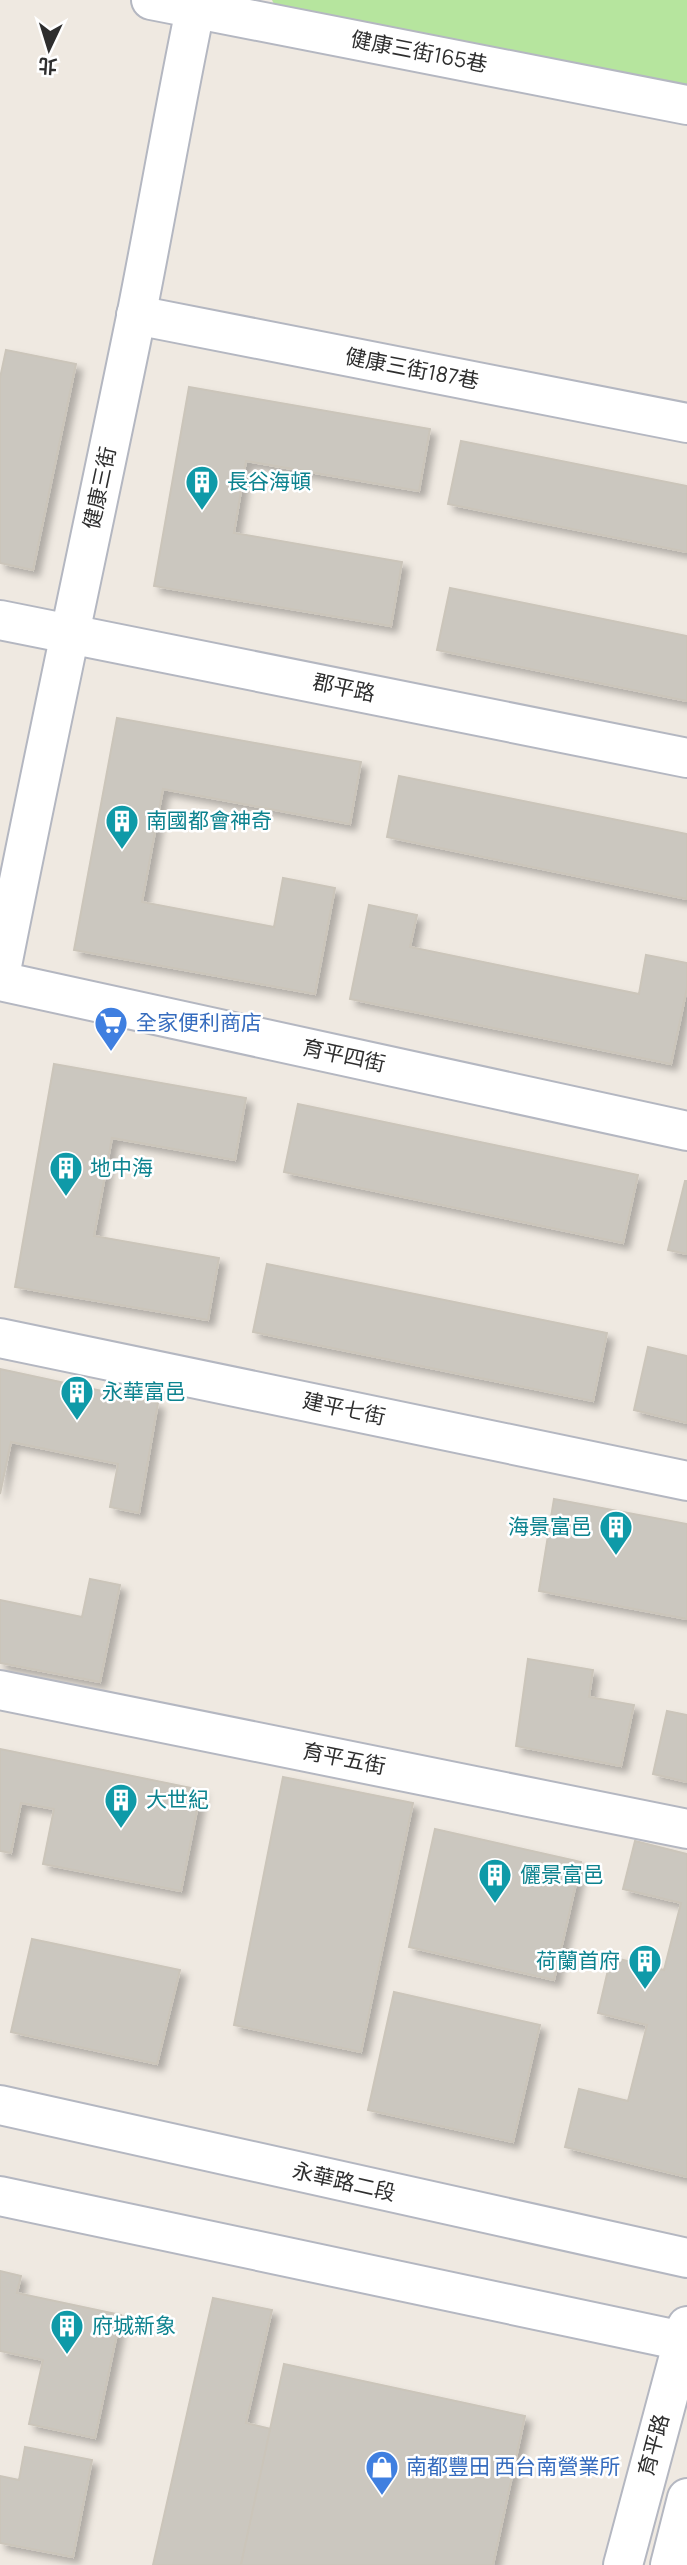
<svg xmlns="http://www.w3.org/2000/svg" width="687" height="2565" font-family="Manrope,'Noto Sans TC',sans-serif">
	<style>
		.green { fill: #b6e59e }
		.building { fill: #cbc7bf; stroke: #cbc5ba; stroke-width: 2; filter: url(#shadow) }
		.lines { fill: none; stroke-linecap: round; stroke-linejoin: round }
		.minor-casing { stroke: #b4b7c1; stroke-width: 42 }
		.minor { stroke: #fff; stroke-width: 38 }
		.labels { text-anchor: middle; stroke-width: 5; stroke-linejoin: round; paint-order: stroke }
		.street-label { font-size: 21px; fill: #2e2e2e; stroke: #fff }
		.culture-label { font-size: 21px; fill: #0d838f; stroke: #fff; text-anchor: start }
		.shop-label { font-size: 21px; fill: #366cbe; stroke: #fff; text-anchor: start }
	</style>
	<defs>
		<filter id="shadow"><feDropShadow dx="6" dy="6" stdDeviation="3.5" flood-color="#0004"/></filter>
	</defs>
	<rect width="100%" height="100%" fill="#efe9e1"/>
	<!-- green -->
	<path class="green" d="M 272,0 L 687,0 L 687,85 L 274,4 Z"/>
	<!-- building -->
	<g class="building">
		<path d="M 6,350 L 76,364 L 33,570 L 0,563 L 0,378 Z"/>
		<path d="M 189,387 L 430,429 L 419,491 L 246,461 L 234,533 L 402,562 L 391,626 L 154,586 Z"/>
		<path d="M 461,441 L 687,486 L 687,552 L 448,504 Z"/>
		<path d="M 450,588 L 687,636 L 687,701 L 437,650 Z"/>
		<path d="M 117,718 L 361,762 L 350,824 L 163,789 L 142,902 L 274,927 L 283,878 L 335,888 L 315,994 L 74,950 Z"/>
		<path d="M 399,776 L 687,834 L 687,899 L 387,837 Z"/>
		<path d="M 369,905 L 417,915 L 410,947 L 639,994 L 646,955 L 687,963 L 687,988 L 671,1064 L 350,999 Z"/>
		<path d="M 54,1064 L 246,1098 L 235,1160 L 112,1138 L 94,1236 L 219,1258 L 208,1320 L 15,1287 Z"/>
		<path d="M 298,1104 L 638,1175 L 623,1243 L 284,1172 Z"/>
		<path d="M 685,1181 L 687,1181 L 687,1254 L 668,1250 Z"/>
		<path d="M 267,1264 L 607,1333 L 593,1401 L 253,1332 Z"/>
		<path d="M 648,1347 L 687,1356 L 687,1423 L 634,1410 Z"/>
		<path d="M 0,1369 L 158,1403 L 139,1513 L 110,1507 L 118,1464 L 11,1442 L 0,1494 Z"/>
		<path d="M 554,1499 L 687,1524 L 687,1619 L 539,1591 Z"/>
		<path d="M 90,1579 L 120,1585 L 100,1682 L 0,1663 L 0,1600 L 82,1617 Z"/>
		<path d="M 528,1659 L 593,1670 L 589,1697 L 634,1705 L 621,1766 L 516,1746 Z"/>
		<path d="M 667,1711 L 687,1715 L 687,1782 L 653,1774 Z"/>
		<path d="M 0,1749 L 201,1790 L 181,1891 L 43,1864 L 54,1809 L 21,1803 L 11,1853 L 0,1851 Z"/>
		<path d="M 283,1777 L 413,1803 L 361,2052 L 234,2025 Z"/>
		<path d="M 435,1829 L 581,1862 L 554,1980 L 409,1947 Z"/>
		<path d="M 635,1841 L 687,1854 L 687,2177 L 565,2147 L 579,2089 L 628,2101 L 647,2025 L 598,2013 L 611,1957 L 664,1970 L 681,1903 L 623,1889 Z"/>
		<path d="M 32,1939 L 180,1970 L 157,2064 L 11,2032 Z"/>
		<path d="M 394,1992 L 540,2025 L 513,2142 L 368,2110 Z"/>
		<path d="M 0,2271 L 21,2276 L 17,2293 L 121,2315 L 95,2438 L 29,2424 L 43,2360 L 0,2351 Z"/>
		<path d="M 213,2298 L 272,2310 L 246,2423 L 271,2429 L 241,2565 L 153,2565 Z"/>
		<path d="M 284,2364 L 525,2416 L 493,2565 L 241,2565 Z"/>
		<path d="M 25,2447 L 92,2460 L 73,2557 L 0,2543 L 0,2476 L 19,2480 Z"/>
	</g>
	<g class="lines">
		<defs>
			<g id="minor">
				<path d="M 151,0 L 687,105"/>
				<path d="M 136,315 L 687,423"/>
				<path d="M 0,620 L 687,758"/>
				<path d="M 0,976 C 43,756 91,537 136,317 C 157,212 175,105 197,0"/>
				<path d="M 0,981 L 687,1131"/>
				<path d="M 0,1338 L 687,1481"/>
				<path d="M 0,1690 L 687,1829"/>
				<path d="M 0,2105 L 687,2258"/>
				<path d="M 0,2196 L 687,2342"/>
				<path d="M 623,2565 L 687,2326"/>
				<path d="M 670,2565 L 687,2498"/>
			</g>
		</defs>
		<!-- minor casing -->
		<use href="#minor" class="minor-casing"/>
		<!-- minor -->
		<use href="#minor" class="minor"/>
	</g>
	<!-- icons -->
	<defs>
		<symbol id="building-pin" viewBox="-11 -11 22 30"><path d="M0 17L-7.5 6A9.5 9.5 0 1 1 7.5 6Z" fill="#0f9aa8" stroke="#fff"/><path d="M-4-6H4V6H1V3H-1V6H-4ZM-2.5-4.3h1.7v1.8h-1.7ZM.8-4.3h1.7v1.8H.8ZM-2.5-1h1.7V.8h-1.7ZM.8-1h1.7V.8H.8Z" fill="#fff"/></symbol>
		<symbol id="supermarket-pin" viewBox="-11 -11 22 30"><path d="M0 17L-7.5 6A9.5 9.5 0 1 1 7.5 6Z" fill="#3f7fe0" stroke="#fff"/><path d="M-6-5.5h2.5l.6 2H6L4.5 2H-2.5L-4.4-4H-6ZM-1.5 3.2a1.3 1.3 0 1 0 .1 0ZM3 3.2a1.3 1.3 0 1 0 .1 0Z" fill="#fff"/></symbol>
		<symbol id="shop-pin" viewBox="-11 -11 22 30"><path d="M0 17L-7.5 6A9.5 9.5 0 1 1 7.5 6Z" fill="#3f7fe0" stroke="#fff"/><path d="M-5-2.5h2.3a2.7 3.5 0 0 1 5.4 0H5L5.5 6h-11ZM-1.5-2.5h3a1.5 2.3 0 0 0-3 0Z" fill="#fff"/></symbol>
	</defs>
	<g fill-rule="evenodd">
		<use href="#building-pin" x="183" y="463" width="38" height="52"/>
		<use href="#building-pin" x="103" y="802" width="38" height="52"/>
		<use href="#supermarket-pin" x="92" y="1004" width="38" height="52"/>
		<use href="#building-pin" x="47" y="1149" width="38" height="52"/>
		<use href="#building-pin" x="58" y="1373" width="38" height="52"/>
		<use href="#building-pin" x="597" y="1508" width="38" height="52"/>
		<use href="#building-pin" x="102" y="1781" width="38" height="52"/>
		<use href="#building-pin" x="476" y="1856" width="38" height="52"/>
		<use href="#building-pin" x="626" y="1942" width="38" height="52"/>
		<use href="#building-pin" x="48" y="2307" width="38" height="52"/>
		<use href="#shop-pin" x="363" y="2448" width="38" height="52"/>
	</g>
	<g class="labels">
		<!-- street labels -->
		<g class="street-label">
			<text transform="translate(419 52) rotate(11)" y="7">健康三街165巷</text>
			<text transform="translate(412 369) rotate(11)" y="7">健康三街187巷</text>
			<text transform="translate(100 488) rotate(-78)" y="7">健康三街</text>
			<text transform="translate(344 688) rotate(12)" y="7">郡平路</text>
			<text transform="translate(344 1056) rotate(12)" y="7">育平四街</text>
			<text transform="translate(344 1409) rotate(12)" y="7">建平七街</text>
			<text transform="translate(344 1759) rotate(11)" y="7">育平五街</text>
			<text transform="translate(344 2182) rotate(13)" y="7">永華路二段</text>
			<text transform="translate(654 2445) rotate(-75)" y="7">育平路</text>
		</g>
		<!-- culture labels -->
		<g class="culture-label">
			<text x="227" y="489">長谷海頓</text>
			<text x="146" y="828">南國都會神奇</text>
			<text x="90" y="1175">地中海</text>
			<text x="102" y="1399">永華富邑</text>
			<text x="592" y="1534" text-anchor="end">海景富邑</text>
			<text x="146" y="1807">大世紀</text>
			<text x="520" y="1882">儷景富邑</text>
			<text x="620" y="1968" text-anchor="end">荷蘭首府</text>
			<text x="92" y="2333">府城新象</text>
		</g>
		<!-- shop labels -->
		<g class="shop-label">
			<text x="136" y="1030">全家便利商店</text>
			<text x="406" y="2474">南都豐田 西台南營業所</text>
		</g>
	</g>
	<!-- north arrow -->
	<g transform="translate(49 49) rotate(184)" stroke="#ffffff" stroke-width="5" paint-order="stroke">
	<path d="M0-5L12 26L0 18L-12 26Z" fill="#2e2e2e"/>
	<text y="-10" font-size="19" font-weight="bold" text-anchor="middle" fill="#2e2e2e">北</text>
	</g>
</svg>
